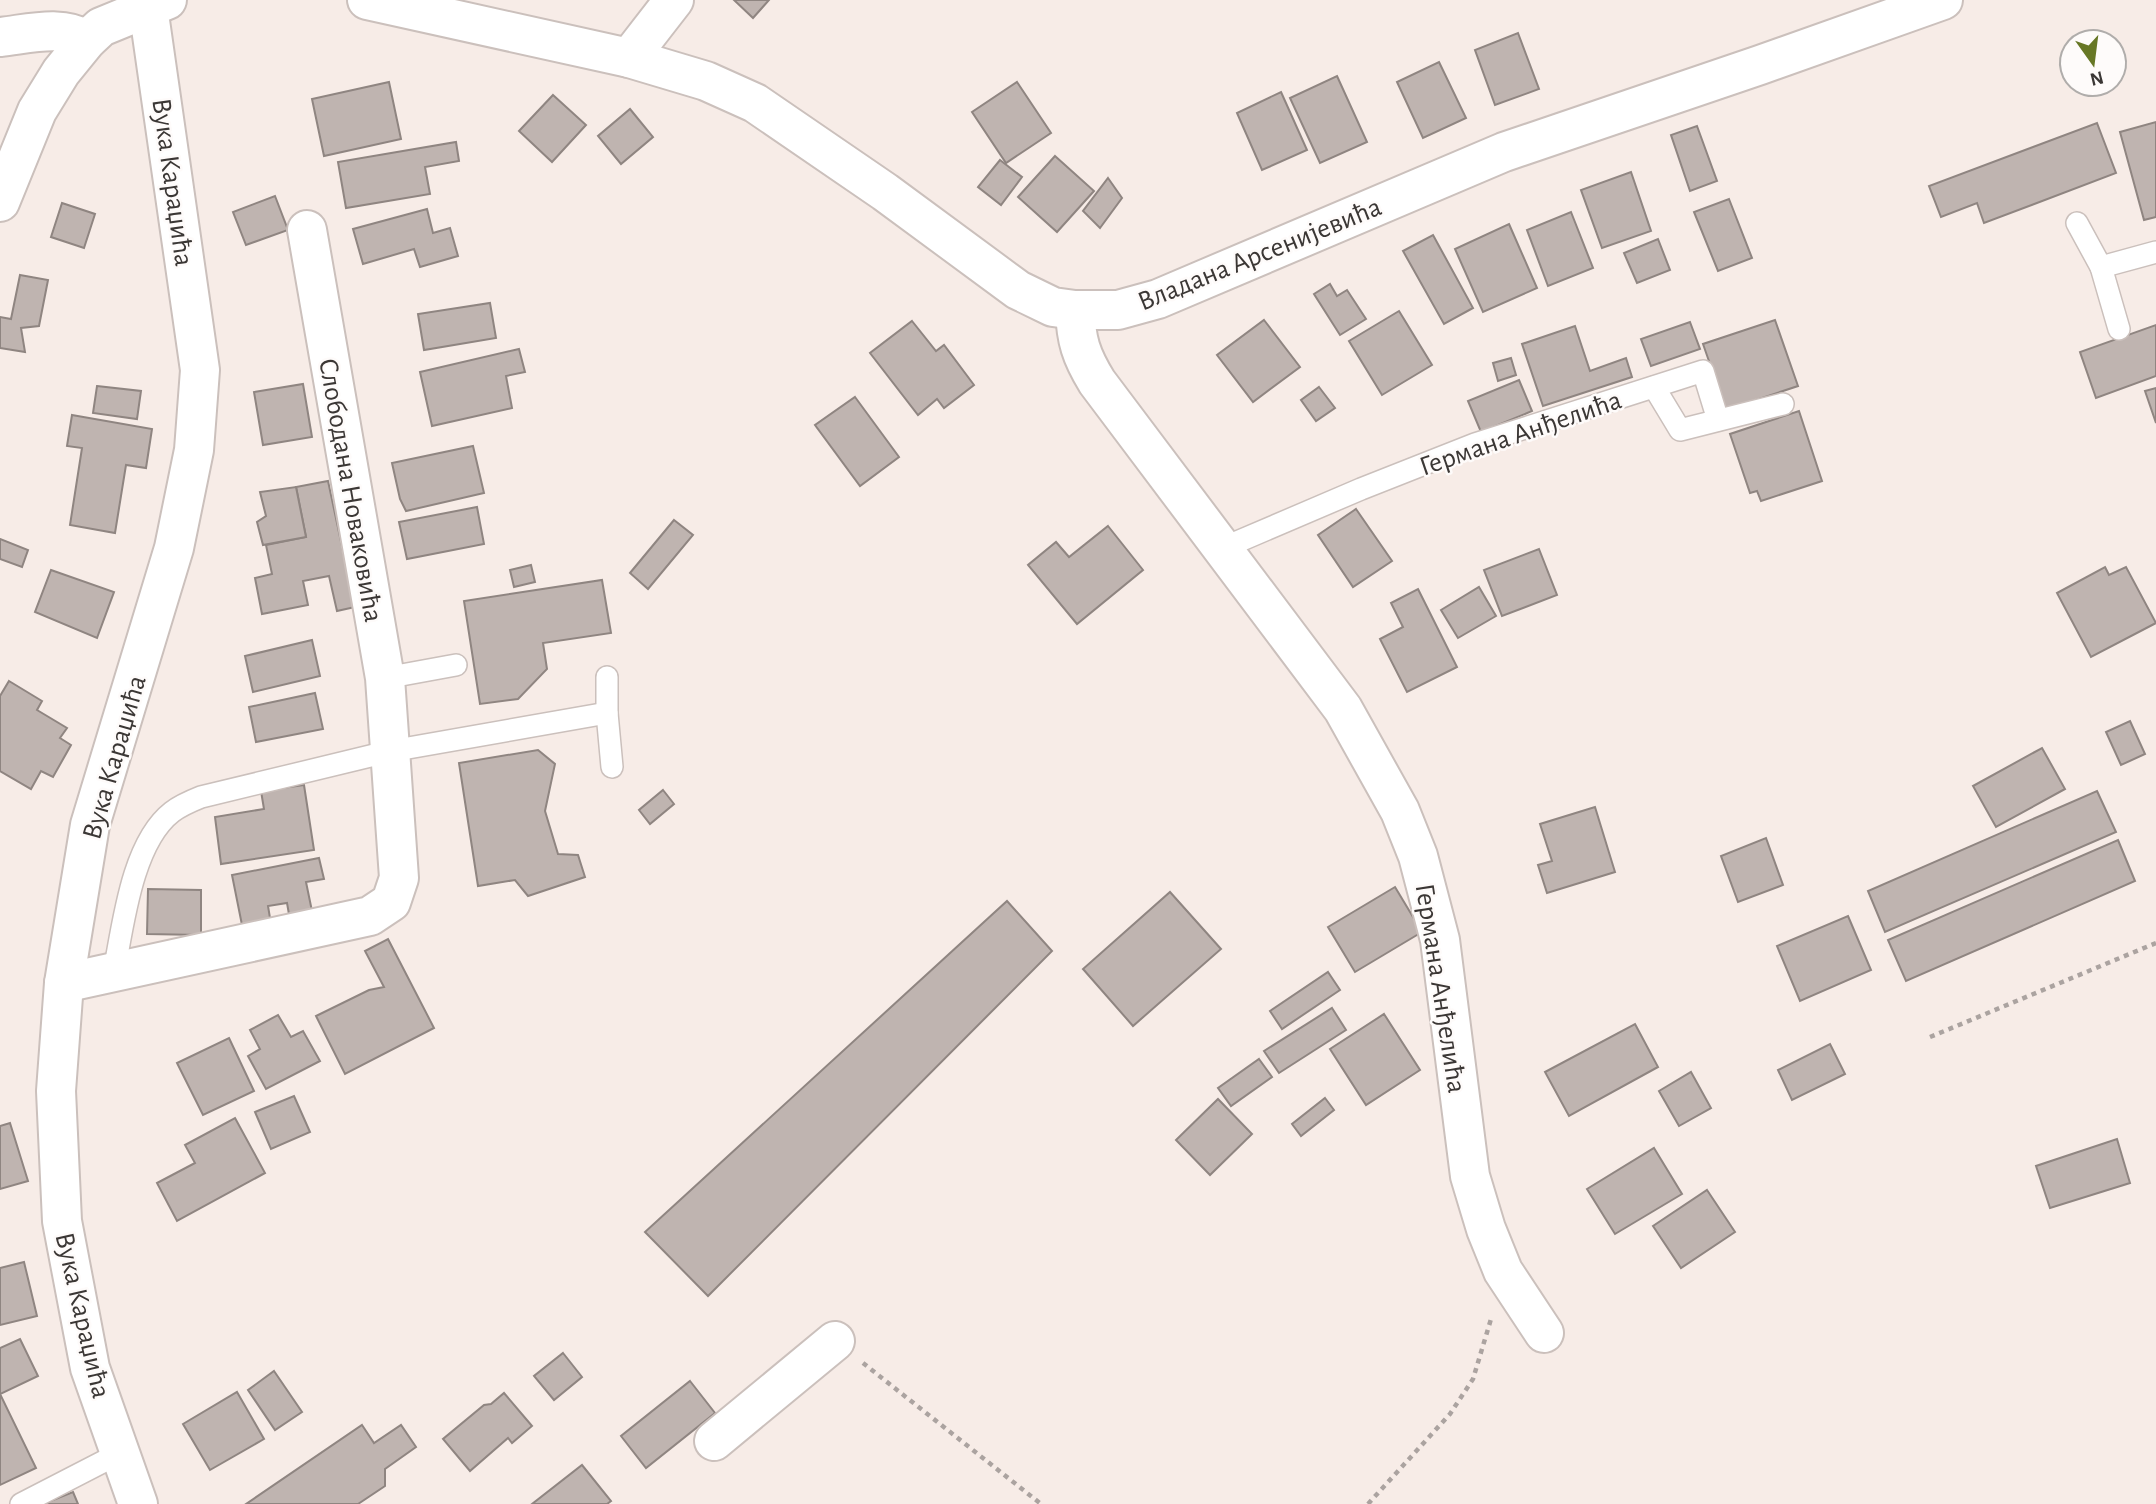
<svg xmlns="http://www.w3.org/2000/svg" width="2156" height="1504" font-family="'Alegreya Sans',sans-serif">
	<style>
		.building { fill: #bfb4b0; stroke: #8f8581; stroke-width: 2 }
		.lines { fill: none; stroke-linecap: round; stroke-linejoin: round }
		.service-casing { stroke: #cbc0bc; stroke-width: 24 }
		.minor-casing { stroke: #cbc0bc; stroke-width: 42 }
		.path { stroke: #aba3a0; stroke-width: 4.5; stroke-dasharray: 5 5; stroke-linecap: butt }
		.service { stroke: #fff; stroke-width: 21 }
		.minor { stroke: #fff; stroke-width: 38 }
		.labels { text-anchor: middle; stroke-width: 5; stroke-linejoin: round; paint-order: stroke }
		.street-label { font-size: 28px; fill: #3b3735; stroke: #fefbfa }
	</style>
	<rect width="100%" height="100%" fill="#f7ece7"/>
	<!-- building -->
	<g class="building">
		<path d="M 734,0 L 769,0 L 753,18 Z"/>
		<path d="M 1518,33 L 1539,89 L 1495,105 L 1475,50 Z"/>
		<path d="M 1439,62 L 1466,118 L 1423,138 L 1397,82 Z"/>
		<path d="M 1337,76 L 1367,142 L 1320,163 L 1290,98 Z"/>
		<path d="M 389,82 L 401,139 L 324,156 L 312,99 Z"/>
		<path d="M 1017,82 L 1051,133 L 1006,163 L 972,112 Z"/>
		<path d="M 1281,92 L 1307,150 L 1262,170 L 1237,113 Z"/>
		<path d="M 553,95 L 586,125 L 552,162 L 519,131 Z"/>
		<path d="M 630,109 L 653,137 L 621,164 L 598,136 Z"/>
		<path d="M 2156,122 L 2156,217 L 2144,220 L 2120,132 Z"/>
		<path d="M 2097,123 L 2116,173 L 1984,223 L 1977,203 L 1941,217 L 1929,186 Z"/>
		<path d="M 1697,126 L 1717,181 L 1690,191 L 1671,135 Z"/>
		<path d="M 456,142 L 459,161 L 425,167 L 430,194 L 346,208 L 338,162 Z"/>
		<path d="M 1055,156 L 1094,191 L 1057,232 L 1018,197 Z"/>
		<path d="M 1000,160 L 1022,177 L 1001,205 L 978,187 Z"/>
		<path d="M 1631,172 L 1651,231 L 1602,248 L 1581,190 Z"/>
		<path d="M 1108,178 L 1122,198 L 1100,228 L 1083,211 Z"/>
		<path d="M 275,196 L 288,230 L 246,245 L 233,212 Z"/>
		<path d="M 1729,199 L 1752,258 L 1718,271 L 1694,212 Z"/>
		<path d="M 62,203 L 95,214 L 84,248 L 51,237 Z"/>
		<path d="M 427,209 L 433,233 L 450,228 L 458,256 L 420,267 L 414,249 L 363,264 L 353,229 Z"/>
		<path d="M 1571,212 L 1593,268 L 1548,286 L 1527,230 Z"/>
		<path d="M 1509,224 L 1537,288 L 1483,312 L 1455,249 Z"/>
		<path d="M 1433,235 L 1473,308 L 1444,324 L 1403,251 Z"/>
		<path d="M 1658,239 L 1670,270 L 1637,283 L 1624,253 Z"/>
		<path d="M 20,275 L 48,280 L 39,326 L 21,328 L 25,352 L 0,348 L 0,317 L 11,319 Z"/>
		<path d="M 1330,284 L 1337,296 L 1347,290 L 1366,319 L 1340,335 L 1314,294 Z"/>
		<path d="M 490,303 L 496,338 L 424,350 L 418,314 Z"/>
		<path d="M 1399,311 L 1432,365 L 1382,395 L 1349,341 Z"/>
		<path d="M 1264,320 L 1300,367 L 1253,402 L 1217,355 Z"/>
		<path d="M 1775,320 L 1798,386 L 1726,410 L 1703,344 Z"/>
		<path d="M 912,321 L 936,351 L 944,345 L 974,385 L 944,408 L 937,399 L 918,415 L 870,353 Z"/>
		<path d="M 1690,322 L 1700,349 L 1651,366 L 1641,339 Z"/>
		<path d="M 2156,325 L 2156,376 L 2096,398 L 2080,352 Z"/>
		<path d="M 1575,326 L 1590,371 L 1626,358 L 1632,377 L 1543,406 L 1522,344 Z"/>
		<path d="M 519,349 L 525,372 L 506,376 L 512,408 L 432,426 L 420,372 Z"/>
		<path d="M 1511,358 L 1516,375 L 1498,381 L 1493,363 Z"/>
		<path d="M 1519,380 L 1532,411 L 1481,432 L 1468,401 Z"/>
		<path d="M 303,384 L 312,437 L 263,445 L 254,392 Z"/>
		<path d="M 97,386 L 141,391 L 137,419 L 93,413 Z"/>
		<path d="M 1319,387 L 1335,408 L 1316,421 L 1301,400 Z"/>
		<path d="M 2156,388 L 2156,423 L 2145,391 Z"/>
		<path d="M 855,397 L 899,457 L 860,486 L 815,425 Z"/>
		<path d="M 1799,411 L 1822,481 L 1761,501 L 1757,491 L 1750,493 L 1730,434 Z"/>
		<path d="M 72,415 L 152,429 L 146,468 L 126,465 L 115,533 L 70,525 L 82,448 L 67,446 Z"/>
		<path d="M 473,446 L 484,493 L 406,511 L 400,499 L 392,463 Z"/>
		<path d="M 328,481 L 355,607 L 337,611 L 329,576 L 303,581 L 308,605 L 262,614 L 255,578 L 272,574 L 266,545 L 306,537 L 296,487 Z"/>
		<path d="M 296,487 L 306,537 L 263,545 L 257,522 L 266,516 L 260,492 Z"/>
		<path d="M 477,507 L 484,544 L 407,559 L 399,522 Z"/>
		<path d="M 1356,509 L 1392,561 L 1353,587 L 1318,535 Z"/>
		<path d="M 674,520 L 693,535 L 648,589 L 630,573 Z"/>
		<path d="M 1108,526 L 1143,570 L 1077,624 L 1028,565 L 1056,542 L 1069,557 Z"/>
		<path d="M 0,539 L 28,550 L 22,567 L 0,559 Z"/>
		<path d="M 1539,549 L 1557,595 L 1502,616 L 1484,570 Z"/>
		<path d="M 531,565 L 535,582 L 514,587 L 510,570 Z"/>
		<path d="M 2105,567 L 2109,575 L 2126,567 L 2156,623 L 2091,657 L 2057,593 Z"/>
		<path d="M 51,570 L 114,592 L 97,638 L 35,612 Z"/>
		<path d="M 602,580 L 611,633 L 543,643 L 547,669 L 518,699 L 480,704 L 464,601 Z"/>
		<path d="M 1479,587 L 1496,616 L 1458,638 L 1441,610 Z"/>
		<path d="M 1418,589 L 1457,667 L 1407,692 L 1380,639 L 1403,627 L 1391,603 Z"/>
		<path d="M 312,640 L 320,676 L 253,692 L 245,656 Z"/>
		<path d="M 9,681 L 42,701 L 37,710 L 67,728 L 60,738 L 71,745 L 53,777 L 41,771 L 31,789 L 0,771 L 0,696 Z"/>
		<path d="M 315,693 L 323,729 L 256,742 L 249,707 Z"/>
		<path d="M 2130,721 L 2145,754 L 2121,765 L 2106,732 Z"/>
		<path d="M 2042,748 L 2065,789 L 1996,827 L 1973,786 Z"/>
		<path d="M 538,750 L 555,764 L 545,811 L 558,854 L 578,855 L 585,877 L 528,896 L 515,880 L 478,886 L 459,763 Z"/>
		<path d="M 304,785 L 314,850 L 221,864 L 215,817 L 264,809 L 261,791 Z"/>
		<path d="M 663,790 L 674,804 L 650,824 L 639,810 Z"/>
		<path d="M 2097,791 L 2116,832 L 1885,932 L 1868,891 Z"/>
		<path d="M 1595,807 L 1615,872 L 1547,893 L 1538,865 L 1552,861 L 1540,824 Z"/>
		<path d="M 1766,838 L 1783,885 L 1738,902 L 1721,856 Z"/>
		<path d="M 2118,840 L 2135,881 L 1906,981 L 1888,940 Z"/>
		<path d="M 319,858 L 324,879 L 306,882 L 313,916 L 290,920 L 287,903 L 268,906 L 271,924 L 243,930 L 232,875 Z"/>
		<path d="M 1395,887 L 1422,932 L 1355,972 L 1328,927 Z"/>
		<path d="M 148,889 L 201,890 L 201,935 L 147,934 Z"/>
		<path d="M 1170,892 L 1221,949 L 1133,1026 L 1083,969 Z"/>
		<path d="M 1007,901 L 1052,951 L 708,1296 L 645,1232 Z"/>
		<path d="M 1848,916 L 1871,970 L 1800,1001 L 1777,946 Z"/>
		<path d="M 388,939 L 434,1028 L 345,1074 L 316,1016 L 369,990 L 384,987 L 365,951 Z"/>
		<path d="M 1328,972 L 1340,990 L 1282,1029 L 1270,1011 Z"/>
		<path d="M 1332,1008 L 1346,1030 L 1279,1073 L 1264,1051 Z"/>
		<path d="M 1384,1014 L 1420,1070 L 1366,1105 L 1330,1049 Z"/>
		<path d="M 278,1015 L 291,1037 L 303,1031 L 320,1061 L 266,1089 L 248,1056 L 260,1049 L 250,1030 Z"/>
		<path d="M 1635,1024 L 1658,1067 L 1569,1116 L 1545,1072 Z"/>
		<path d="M 229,1038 L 254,1091 L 203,1115 L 177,1063 Z"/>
		<path d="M 1830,1044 L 1845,1074 L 1792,1100 L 1778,1070 Z"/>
		<path d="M 1259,1059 L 1272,1077 L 1231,1106 L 1218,1088 Z"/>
		<path d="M 1691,1072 L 1711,1108 L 1679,1126 L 1659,1091 Z"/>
		<path d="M 294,1096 L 310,1132 L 271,1149 L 255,1112 Z"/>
		<path d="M 1325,1098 L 1334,1110 L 1301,1136 L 1292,1124 Z"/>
		<path d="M 1218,1099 L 1252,1134 L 1210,1175 L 1176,1140 Z"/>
		<path d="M 235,1118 L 265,1173 L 177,1221 L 157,1183 L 195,1163 L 185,1145 Z"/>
		<path d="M 10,1123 L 28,1181 L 0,1189 L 0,1126 Z"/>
		<path d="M 2117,1139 L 2130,1183 L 2050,1208 L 2036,1166 Z"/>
		<path d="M 1654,1148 L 1682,1194 L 1615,1234 L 1587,1189 Z"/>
		<path d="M 1707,1190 L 1735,1232 L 1681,1268 L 1653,1226 Z"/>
		<path d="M 24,1262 L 37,1316 L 0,1325 L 0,1268 Z"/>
		<path d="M 20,1339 L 38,1376 L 0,1394 L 36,1468 L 0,1485 L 0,1348 Z"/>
		<path d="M 563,1353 L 582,1377 L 554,1400 L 534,1376 Z"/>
		<path d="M 274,1371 L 302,1412 L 275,1430 L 248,1390 Z"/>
		<path d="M 690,1381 L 715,1413 L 646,1468 L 621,1436 Z"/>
		<path d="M 237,1392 L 264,1439 L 210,1470 L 183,1424 Z"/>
		<path d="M 504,1393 L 532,1426 L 512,1443 L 508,1438 L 470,1471 L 443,1439 L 484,1405 L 491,1404 Z"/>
		<path d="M 362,1425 L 374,1443 L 401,1425 L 416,1447 L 385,1469 L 385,1486 L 358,1504 L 246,1504 Z"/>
		<path d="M 582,1465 L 611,1501 L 607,1504 L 532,1504 Z"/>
		<path d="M 73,1492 L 78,1504 L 43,1504 Z"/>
	</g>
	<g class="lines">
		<defs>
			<g id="service">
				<path d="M 2077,223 L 2101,267"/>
				<path d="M 2119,329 L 2101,267 L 2156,252"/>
				<path d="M 1654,387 L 1680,430 L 1783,404"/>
				<path d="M 1223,548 L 1361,489 L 1475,444 L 1703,371 L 1718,420"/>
				<path d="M 607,677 L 607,713 L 612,767"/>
				<path d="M 385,678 L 456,665"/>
				<path d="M 114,972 C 123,925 132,843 172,812 C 181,805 191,801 201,797 L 391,751 L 607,713"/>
				<path d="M 21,1504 L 120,1453"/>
			</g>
			<g id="minor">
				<path d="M 367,0 L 629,58 L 706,81 L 755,103 L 885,192 L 1018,290 L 1053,307 L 1075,310 L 1118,310 L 1158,299 L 1504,152 L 1760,65 L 1943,0"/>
				<path d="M 0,37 C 28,34 62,24 87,40"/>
				<path d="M 629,58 L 674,0"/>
				<path d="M 0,202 L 37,111 L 61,72 L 87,40 L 101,27 L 167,0"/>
				<path d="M 1075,310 C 1076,340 1081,356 1097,382 L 1343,709 L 1400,811 L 1418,856 L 1440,940 L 1470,1176 L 1486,1229 L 1503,1271 L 1544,1333"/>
				<path d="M 64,983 L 370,916 L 391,902 L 399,878 L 385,678 L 307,230"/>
				<path d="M 714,1441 L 835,1341"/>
				<path d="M 138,1504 L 90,1368 L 62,1221 L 56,1091 L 64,983 L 90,825 L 174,548 L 194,450 L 200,370 L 147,0"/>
			</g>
		</defs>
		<!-- service casing -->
		<use href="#service" class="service-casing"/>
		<!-- minor casing -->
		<use href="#minor" class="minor-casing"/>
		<!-- path -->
		<g class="path">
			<path d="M 1930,1037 L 2156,943"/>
			<path d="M 863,1363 L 1041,1504"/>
			<path d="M 1368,1504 L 1450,1414 L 1473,1379 L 1491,1319"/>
		</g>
		<!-- service -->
		<use href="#service" class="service"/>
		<!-- minor -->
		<use href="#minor" class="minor"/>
	</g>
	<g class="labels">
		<!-- street labels -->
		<g class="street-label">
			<text transform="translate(174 182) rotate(82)" y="10">Вука Караџића</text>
			<text transform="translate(1259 253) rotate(-22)" y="10">Владана Арсенијевића</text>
			<text transform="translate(1520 432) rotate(-19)" y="10">Германа Анђелића</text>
			<text transform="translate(352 490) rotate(80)" y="10">Слободана Новаковића</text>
			<text transform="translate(113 757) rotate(-74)" y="10">Вука Караџића</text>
			<text transform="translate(1442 988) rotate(81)" y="10">Германа Анђелића</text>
			<text transform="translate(84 1315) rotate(77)" y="10">Вука Караџића</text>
		</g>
	</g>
	<!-- north arrow -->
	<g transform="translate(2093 63) rotate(166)"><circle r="33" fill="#fefbfa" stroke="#b0adab" stroke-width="2"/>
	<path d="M0-5L12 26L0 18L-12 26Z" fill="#677725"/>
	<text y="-10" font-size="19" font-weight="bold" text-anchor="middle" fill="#3b3735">N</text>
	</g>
</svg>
